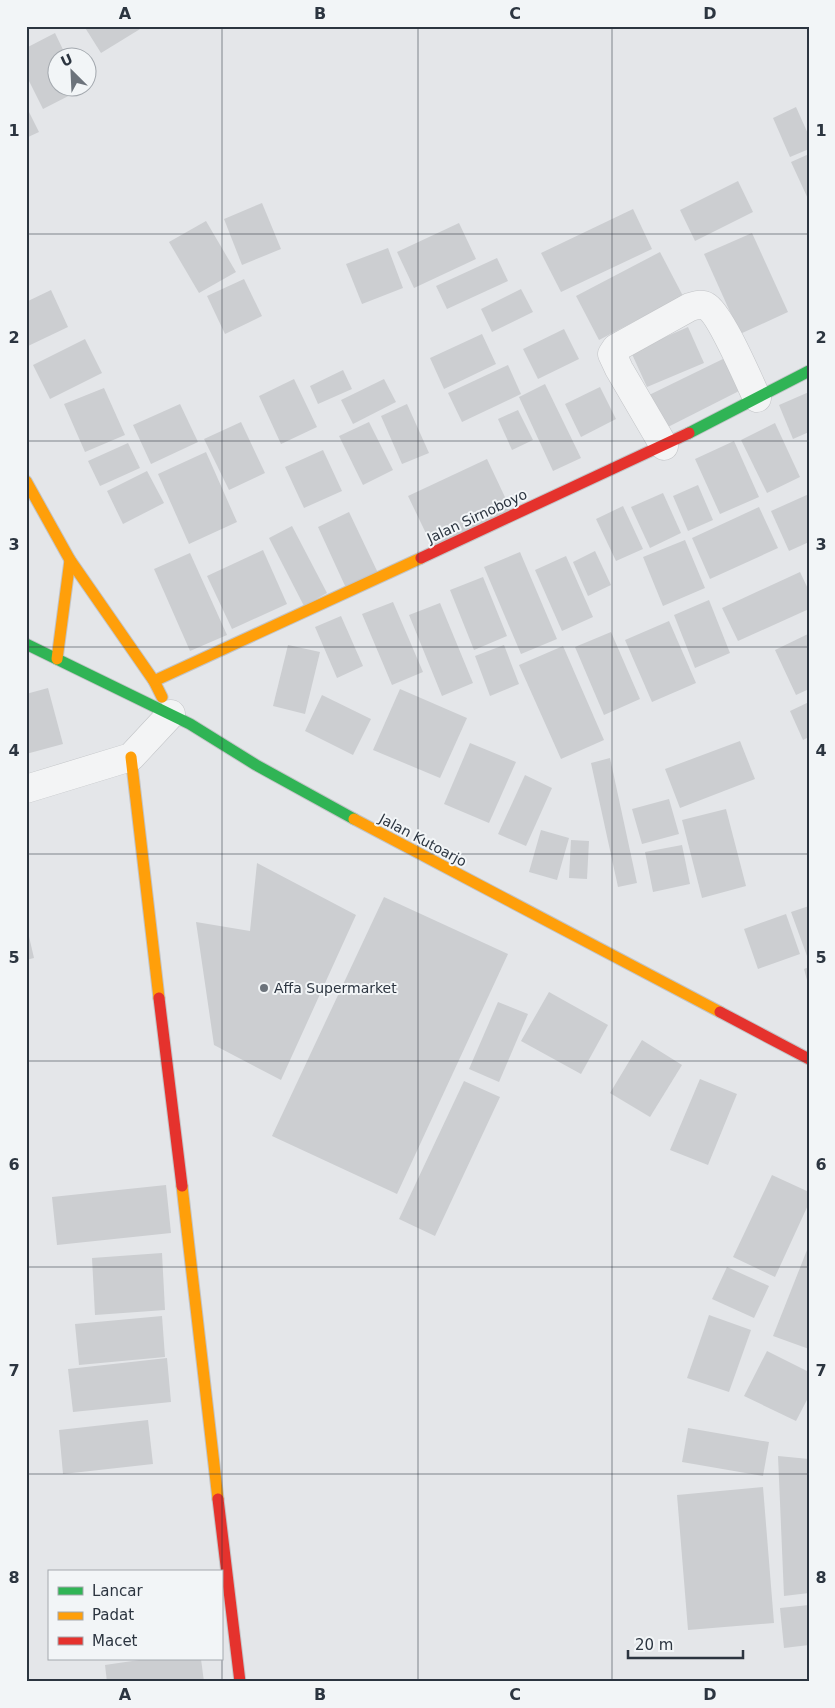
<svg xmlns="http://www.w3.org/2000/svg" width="835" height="1708" font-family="'DejaVu Sans',sans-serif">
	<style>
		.building { fill: #ccced1 }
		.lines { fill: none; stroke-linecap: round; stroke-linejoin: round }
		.street-casing { stroke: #c2c4c7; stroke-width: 29 }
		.fast-casing { stroke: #c2c4c7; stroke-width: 13 }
		.slow-casing { stroke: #c2c4c7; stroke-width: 13 }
		.jam-casing { stroke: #c2c4c7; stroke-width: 13 }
		.street { stroke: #f3f4f5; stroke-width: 28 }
		.fast { stroke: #30b455; stroke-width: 11 }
		.slow { stroke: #ff9f0a; stroke-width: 11 }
		.jam { stroke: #e5322d; stroke-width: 11 }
		.grid { fill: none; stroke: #2c3540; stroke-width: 1; stroke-opacity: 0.55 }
		.poi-dot { fill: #6c737b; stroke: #f2f5f7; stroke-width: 2 }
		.labels { text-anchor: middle; stroke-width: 4; stroke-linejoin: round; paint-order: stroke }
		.street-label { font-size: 14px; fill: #2c3540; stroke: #f2f5f7 }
		.poi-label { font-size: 14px; fill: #2c3540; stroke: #f2f5f7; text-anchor: start }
		.neatline { fill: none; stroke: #2c3540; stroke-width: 2 }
		.grid-label { font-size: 16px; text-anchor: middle; font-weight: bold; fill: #2c3540 }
	</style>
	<rect width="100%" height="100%" fill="#e4e6e9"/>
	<!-- building -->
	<g class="building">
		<path d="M 84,26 L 145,26 L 101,53 Z"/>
		<path d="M 55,33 L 67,58 L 58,58 L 58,88 L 84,88 L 43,109 L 26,75 L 26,48 Z"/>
		<path d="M 26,106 L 39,132 L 26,138 Z"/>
		<path d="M 796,107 L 809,136 L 809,149 L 790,157 L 773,118 Z"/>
		<path d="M 809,154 L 809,201 L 791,162 Z"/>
		<path d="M 738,181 L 753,212 L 695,241 L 680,210 Z"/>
		<path d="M 262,203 L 281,249 L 242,265 L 224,219 Z"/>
		<path d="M 633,209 L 652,249 L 561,292 L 541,253 Z"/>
		<path d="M 206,221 L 236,272 L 199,293 L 169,242 Z"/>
		<path d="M 459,223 L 476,259 L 414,288 L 397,252 Z"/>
		<path d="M 752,233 L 788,312 L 740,334 L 704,254 Z"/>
		<path d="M 388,248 L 403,288 L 362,304 L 346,264 Z"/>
		<path d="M 660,252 L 683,296 L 599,340 L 576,296 Z"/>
		<path d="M 497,258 L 508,281 L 447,309 L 436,286 Z"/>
		<path d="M 244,279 L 262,316 L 225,334 L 207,296 Z"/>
		<path d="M 521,289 L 533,312 L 492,332 L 481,309 Z"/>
		<path d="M 51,290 L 68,327 L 26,347 L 26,302 Z"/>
		<path d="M 688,327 L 704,363 L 647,387 L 631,352 Z"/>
		<path d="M 564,329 L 579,359 L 538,379 L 523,349 Z"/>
		<path d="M 482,334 L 496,364 L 444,389 L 430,358 Z"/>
		<path d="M 85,339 L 102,373 L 50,399 L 33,365 Z"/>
		<path d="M 727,357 L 743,389 L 662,430 L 645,397 Z"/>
		<path d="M 508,365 L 521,394 L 462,422 L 448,393 Z"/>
		<path d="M 343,370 L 352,389 L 318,404 L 310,386 Z"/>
		<path d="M 294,379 L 317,427 L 281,444 L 259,396 Z"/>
		<path d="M 384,379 L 396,402 L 353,424 L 341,400 Z"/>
		<path d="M 545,384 L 581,458 L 553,471 L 519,397 Z"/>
		<path d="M 600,387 L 616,419 L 581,437 L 565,404 Z"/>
		<path d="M 104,388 L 125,435 L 85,452 L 64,404 Z"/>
		<path d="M 809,392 L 809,432 L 793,439 L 779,405 Z"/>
		<path d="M 180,404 L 198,442 L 151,464 L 133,425 Z"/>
		<path d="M 407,404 L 429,453 L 402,464 L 381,416 Z"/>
		<path d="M 518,410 L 533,440 L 512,450 L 498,419 Z"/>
		<path d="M 241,422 L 265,473 L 229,490 L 204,439 Z"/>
		<path d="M 369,422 L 393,470 L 363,485 L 339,436 Z"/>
		<path d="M 775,423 L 800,477 L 767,493 L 741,440 Z"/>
		<path d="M 734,441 L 759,497 L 720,514 L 695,459 Z"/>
		<path d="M 128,443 L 140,468 L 100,486 L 88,461 Z"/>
		<path d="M 323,450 L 342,491 L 304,508 L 285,467 Z"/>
		<path d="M 206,452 L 237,522 L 189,544 L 158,474 Z"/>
		<path d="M 487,459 L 512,512 L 434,550 L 408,496 Z"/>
		<path d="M 147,471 L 164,503 L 123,524 L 107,491 Z"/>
		<path d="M 698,485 L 713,520 L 688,531 L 673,496 Z"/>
		<path d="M 663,493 L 681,533 L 650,548 L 631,507 Z"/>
		<path d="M 809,494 L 809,542 L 789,551 L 771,511 Z"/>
		<path d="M 623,506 L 643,549 L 616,561 L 596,519 Z"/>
		<path d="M 759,507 L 778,548 L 710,579 L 692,538 Z"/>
		<path d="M 349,512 L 378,573 L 346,588 L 318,527 Z"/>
		<path d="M 292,526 L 327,593 L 304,606 L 269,538 Z"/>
		<path d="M 685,540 L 705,588 L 663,606 L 643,557 Z"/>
		<path d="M 263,550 L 287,604 L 232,629 L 207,576 Z"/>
		<path d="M 595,551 L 611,585 L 588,596 L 573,562 Z"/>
		<path d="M 520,552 L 557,639 L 521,654 L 484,567 Z"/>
		<path d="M 190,553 L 227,635 L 190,651 L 154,569 Z"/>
		<path d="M 566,556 L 593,617 L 562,631 L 535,570 Z"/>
		<path d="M 800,572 L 809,591 L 809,609 L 738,641 L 722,608 Z"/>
		<path d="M 483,577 L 507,636 L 474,650 L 450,590 Z"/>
		<path d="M 709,600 L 730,653 L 695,668 L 674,615 Z"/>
		<path d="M 393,602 L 423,672 L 392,685 L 362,614 Z"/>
		<path d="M 440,603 L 473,683 L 442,696 L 409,615 Z"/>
		<path d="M 341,616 L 363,666 L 337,678 L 315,627 Z"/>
		<path d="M 669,621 L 696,683 L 652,702 L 625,640 Z"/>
		<path d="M 611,632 L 640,699 L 604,715 L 575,647 Z"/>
		<path d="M 808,634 L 809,689 L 796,695 L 775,650 Z"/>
		<path d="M 288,645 L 320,652 L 305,714 L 273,706 Z"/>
		<path d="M 504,645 L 519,684 L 490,696 L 475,656 Z"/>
		<path d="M 563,646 L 604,740 L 561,759 L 519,665 Z"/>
		<path d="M 48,688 L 63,744 L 26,754 L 26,694 Z"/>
		<path d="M 400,689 L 467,718 L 440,778 L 373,750 Z"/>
		<path d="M 322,695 L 371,719 L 353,755 L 305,731 Z"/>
		<path d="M 809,702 L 809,737 L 803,740 L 790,711 Z"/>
		<path d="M 740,741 L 755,779 L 680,808 L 665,769 Z"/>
		<path d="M 470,743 L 516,762 L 489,823 L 444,804 Z"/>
		<path d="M 610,758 L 637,883 L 618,887 L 591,763 Z"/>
		<path d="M 525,775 L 552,788 L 526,846 L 498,834 Z"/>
		<path d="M 669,799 L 679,834 L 642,844 L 632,809 Z"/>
		<path d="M 726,809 L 746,886 L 702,898 L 682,820 Z"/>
		<path d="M 541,830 L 569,838 L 557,880 L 529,872 Z"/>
		<path d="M 571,840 L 589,841 L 587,879 L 569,878 Z"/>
		<path d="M 682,845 L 690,884 L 653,892 L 645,852 Z"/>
		<path d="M 257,863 L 356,915 L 281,1080 L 214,1045 L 196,922 L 250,931 Z"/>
		<path d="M 384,897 L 508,954 L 397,1194 L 272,1136 Z"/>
		<path d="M 809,906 L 809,955 L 807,956 L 791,912 Z"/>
		<path d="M 786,914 L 800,954 L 758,969 L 744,929 Z"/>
		<path d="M 27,928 L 34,958 L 26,960 L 26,929 Z"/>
		<path d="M 809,967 L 809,984 L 808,984 L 804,969 Z"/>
		<path d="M 549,992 L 608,1025 L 581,1074 L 521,1041 Z"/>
		<path d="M 498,1002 L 528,1014 L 499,1082 L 469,1069 Z"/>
		<path d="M 642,1040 L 682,1065 L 650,1117 L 610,1093 Z"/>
		<path d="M 700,1079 L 737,1094 L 708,1165 L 670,1150 Z"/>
		<path d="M 464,1081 L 500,1097 L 435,1236 L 399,1219 Z"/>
		<path d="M 772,1175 L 809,1192 L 809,1203 L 775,1277 L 733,1257 Z"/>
		<path d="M 166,1185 L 171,1233 L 57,1245 L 52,1197 Z"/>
		<path d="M 809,1245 L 809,1349 L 773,1336 Z"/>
		<path d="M 162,1253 L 165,1310 L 95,1315 L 92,1258 Z"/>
		<path d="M 727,1267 L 769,1286 L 754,1318 L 712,1299 Z"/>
		<path d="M 709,1315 L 751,1330 L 729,1392 L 687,1378 Z"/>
		<path d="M 162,1316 L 165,1357 L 79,1365 L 75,1324 Z"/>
		<path d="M 767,1351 L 809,1372 L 809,1396 L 796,1421 L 744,1396 Z"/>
		<path d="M 167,1358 L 171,1402 L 73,1412 L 68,1369 Z"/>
		<path d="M 148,1420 L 153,1464 L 63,1474 L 59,1430 Z"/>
		<path d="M 688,1428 L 769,1442 L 763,1476 L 682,1462 Z"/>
		<path d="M 778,1456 L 809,1459 L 809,1593 L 784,1596 Z"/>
		<path d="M 763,1487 L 774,1623 L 688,1630 L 677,1495 Z"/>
		<path d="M 809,1605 L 809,1645 L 784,1648 L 780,1608 Z"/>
		<path d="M 146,1659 L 201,1659 L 204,1682 L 107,1682 L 105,1665 Z"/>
	</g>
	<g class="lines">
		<defs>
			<g id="street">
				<path d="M 664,446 L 619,369 L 612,354 L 616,348 L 690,307 C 695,306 701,303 706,306 C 720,313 749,381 757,398"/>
				<path d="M 26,789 L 131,757 L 171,714"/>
			</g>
			<g id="fast">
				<path d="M 689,433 L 809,371"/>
				<path d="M 26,644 L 190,724 L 256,765 L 354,819"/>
			</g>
			<g id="slow">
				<path d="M 26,481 L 70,560 L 154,681 L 162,697"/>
				<path d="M 57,659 L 70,560"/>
				<path d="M 154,681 L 421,558"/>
				<path d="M 131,757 L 159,998"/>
				<path d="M 354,819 L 720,1012"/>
				<path d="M 182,1186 L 218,1499"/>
			</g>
			<g id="jam">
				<path d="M 421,558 L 689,433"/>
				<path d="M 159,998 L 182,1186"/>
				<path d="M 720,1012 L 809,1059"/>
				<path d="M 218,1499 L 240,1682"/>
			</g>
		</defs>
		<!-- street casing -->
		<use href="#street" class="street-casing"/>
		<!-- fast casing -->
		<use href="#fast" class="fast-casing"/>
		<!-- slow casing -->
		<use href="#slow" class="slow-casing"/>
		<!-- jam casing -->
		<use href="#jam" class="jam-casing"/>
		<!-- street -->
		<use href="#street" class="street"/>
		<!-- fast -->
		<use href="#fast" class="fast"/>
		<!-- slow -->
		<use href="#slow" class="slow"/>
		<!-- jam -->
		<use href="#jam" class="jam"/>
	</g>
	<!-- grid -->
	<path class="grid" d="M 222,26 L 222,1682M 418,26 L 418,1682M 612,26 L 612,1682M 26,234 L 809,234M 26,441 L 809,441M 26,647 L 809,647M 26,854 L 809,854M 26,1061 L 809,1061M 26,1267 L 809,1267M 26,1474 L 809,1474"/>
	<!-- markers -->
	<circle class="poi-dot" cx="264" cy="988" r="5"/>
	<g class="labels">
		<!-- street labels -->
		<g class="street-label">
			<text transform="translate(477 516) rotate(-25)" y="5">Jalan Sirnoboyo</text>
			<text transform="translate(423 840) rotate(28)" y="5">Jalan Kutoarjo</text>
		</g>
		<!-- poi labels -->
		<g class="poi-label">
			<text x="274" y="993">Affa Supermarket</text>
		</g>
	</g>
	<!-- border -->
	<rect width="835" height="1708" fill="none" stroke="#f2f5f7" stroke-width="55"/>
	<!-- legend -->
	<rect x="48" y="1570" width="175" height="90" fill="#f2f5f7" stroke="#a3a8ae"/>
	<rect x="58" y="1587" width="25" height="8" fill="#30b455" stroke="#a3a8ae"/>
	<text x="92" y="1596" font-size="15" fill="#2c3540">Lancar</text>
	<rect x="58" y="1612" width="25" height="8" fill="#ff9f0a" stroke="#a3a8ae"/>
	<text x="92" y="1620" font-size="15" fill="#2c3540">Padat</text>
	<rect x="58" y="1637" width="25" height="8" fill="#e5322d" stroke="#a3a8ae"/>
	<text x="92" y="1646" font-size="15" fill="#2c3540">Macet</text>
	<!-- north arrow -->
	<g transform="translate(72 72) rotate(336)"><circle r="24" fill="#f2f5f7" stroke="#a3a8ae"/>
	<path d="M0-4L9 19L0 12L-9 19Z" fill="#6c737b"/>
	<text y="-8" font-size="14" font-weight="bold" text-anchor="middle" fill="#2c3540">U</text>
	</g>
	<!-- scale -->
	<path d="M628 1650v8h115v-8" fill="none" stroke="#2c3540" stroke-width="2.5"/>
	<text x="635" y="1650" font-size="15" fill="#2c3540" stroke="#f2f5f7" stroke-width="4" paint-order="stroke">20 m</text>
	<rect x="28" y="28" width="780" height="1652" class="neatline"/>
	<g class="grid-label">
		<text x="125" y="19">A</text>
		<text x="320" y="19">B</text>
		<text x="515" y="19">C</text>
		<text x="710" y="19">D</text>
		<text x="14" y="136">1</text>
		<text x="821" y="136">1</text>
		<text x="14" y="343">2</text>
		<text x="821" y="343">2</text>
		<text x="14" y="550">3</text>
		<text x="821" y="550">3</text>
		<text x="14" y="756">4</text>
		<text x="821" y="756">4</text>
		<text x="14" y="963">5</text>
		<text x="821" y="963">5</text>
		<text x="14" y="1170">6</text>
		<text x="821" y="1170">6</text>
		<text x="14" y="1376">7</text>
		<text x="821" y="1376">7</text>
		<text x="14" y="1583">8</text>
		<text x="821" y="1583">8</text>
		<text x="125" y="1700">A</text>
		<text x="320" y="1700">B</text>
		<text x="515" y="1700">C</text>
		<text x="710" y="1700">D</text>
	</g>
</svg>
